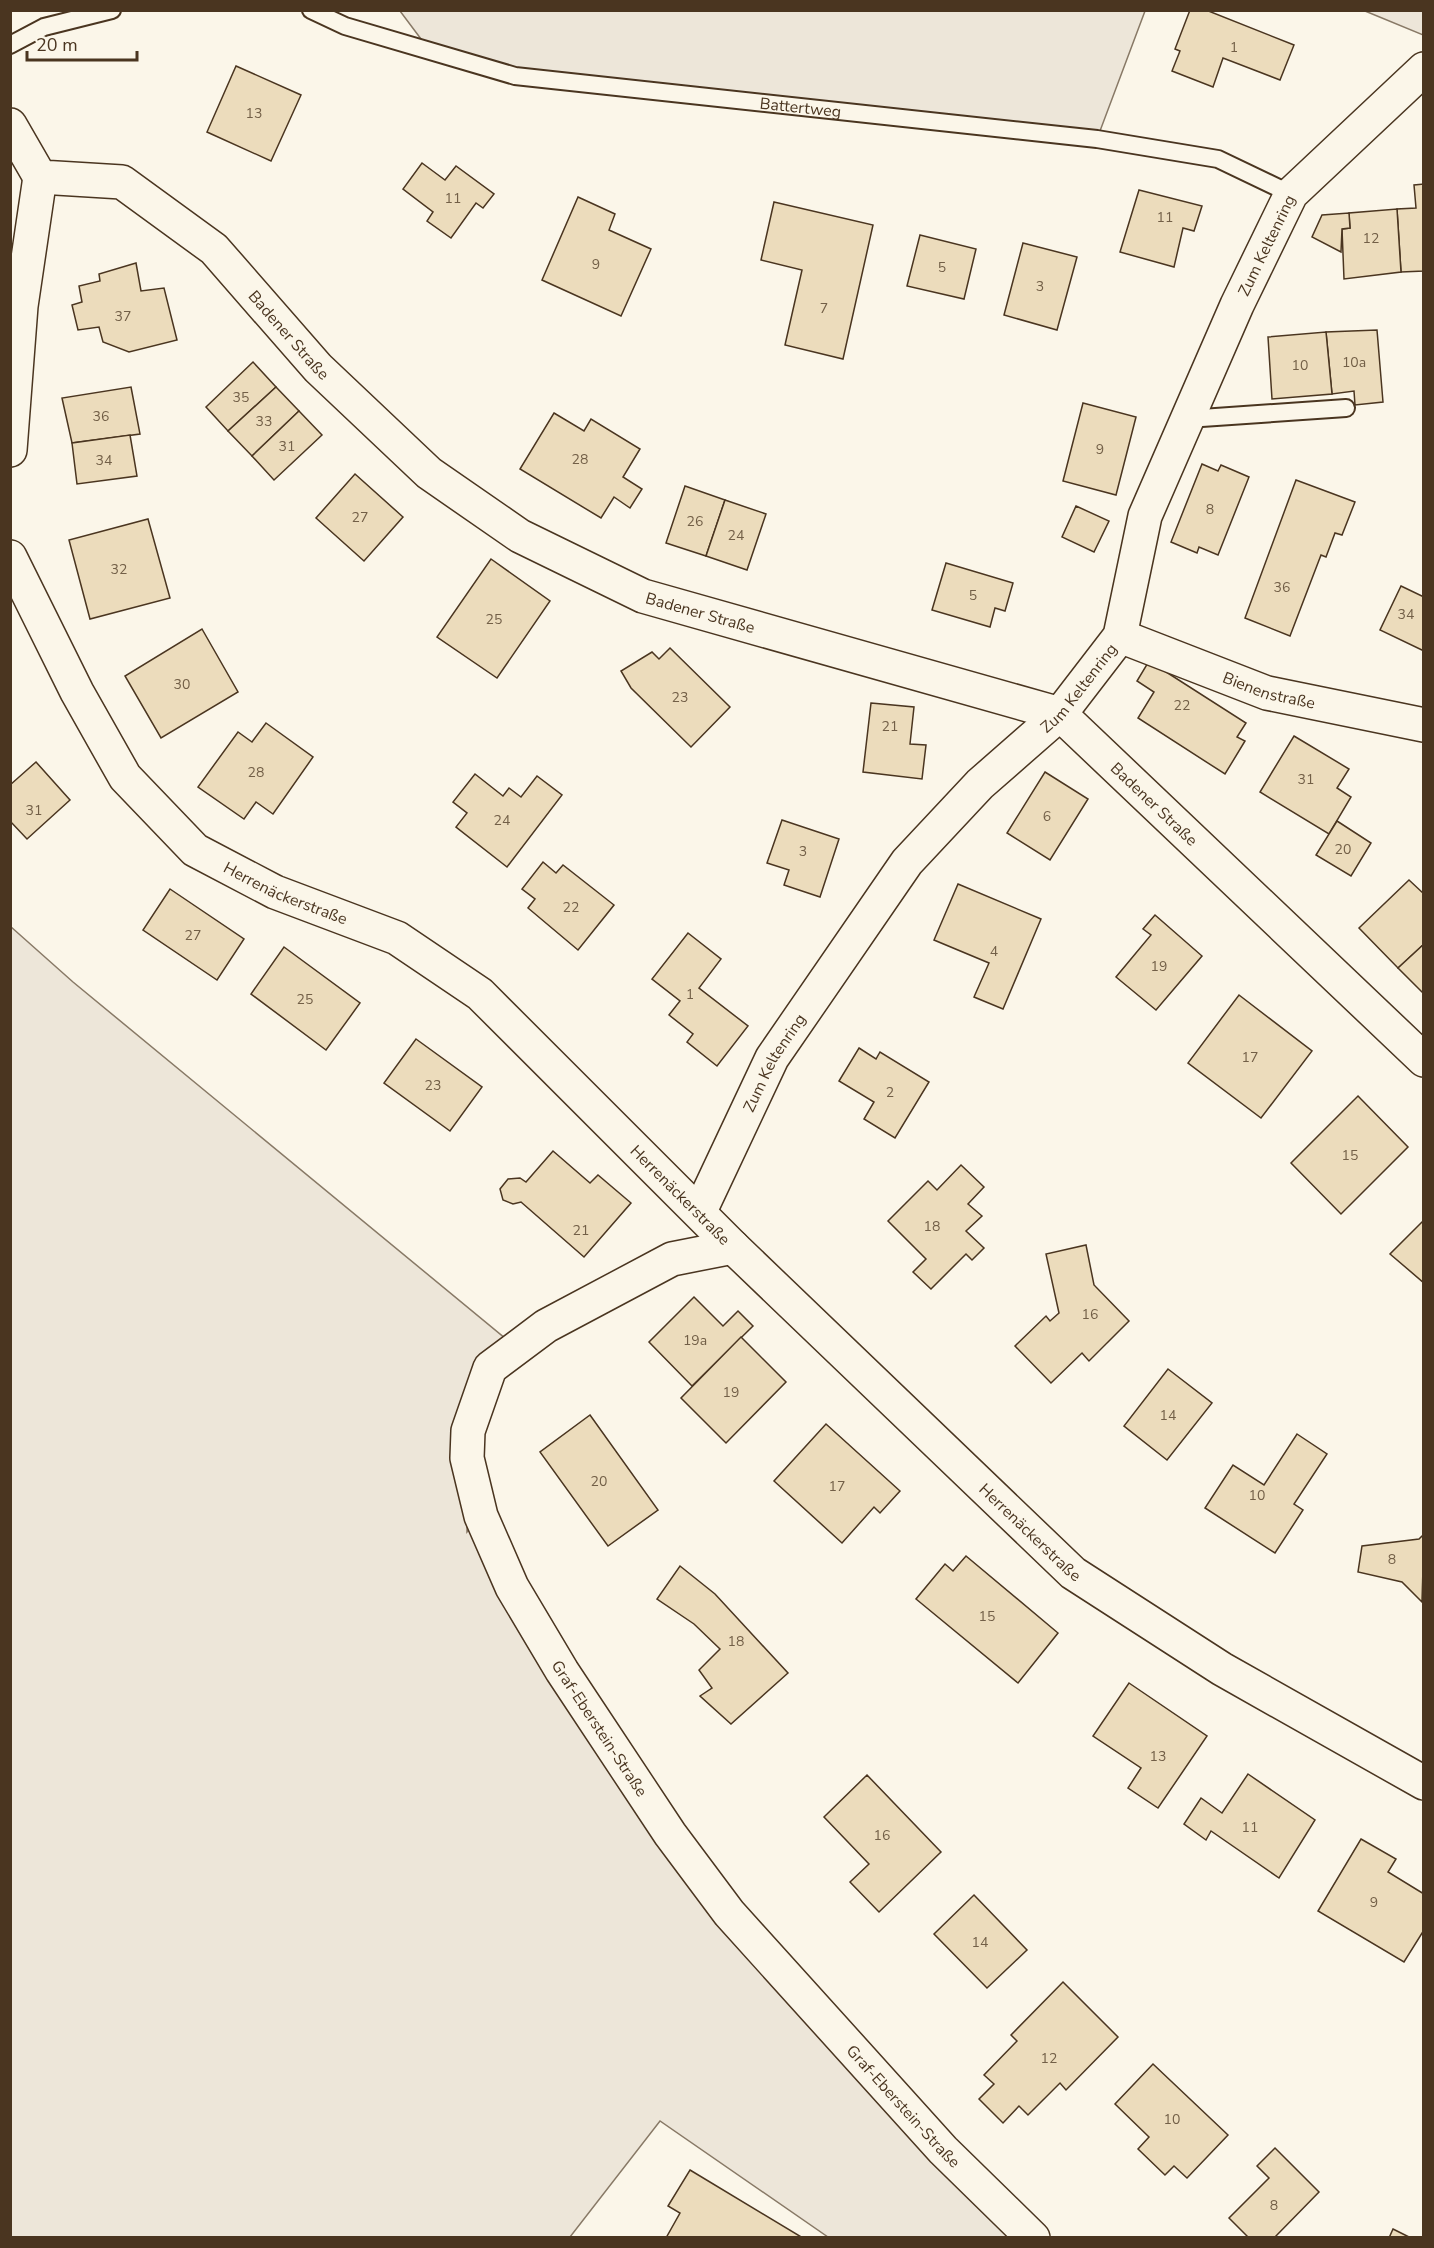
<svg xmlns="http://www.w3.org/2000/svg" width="1434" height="2248" font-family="'Nunito Sans',sans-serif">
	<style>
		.green { fill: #ede6d9; stroke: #887966; stroke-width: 1.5 }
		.building { fill: #ecdcbc; stroke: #4a3520; stroke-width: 1.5 }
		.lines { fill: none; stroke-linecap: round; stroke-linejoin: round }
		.service-casing { stroke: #4a3520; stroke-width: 20 }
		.minor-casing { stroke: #4a3520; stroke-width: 36 }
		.service { stroke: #fbf6e9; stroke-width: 16 }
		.minor { stroke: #fbf6e9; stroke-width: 33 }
		.labels { text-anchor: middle; stroke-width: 4.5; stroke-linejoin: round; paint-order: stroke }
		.number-label { font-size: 14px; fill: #725f47 }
		.street-label { font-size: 16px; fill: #4a3520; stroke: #fbf6e9 }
	</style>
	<rect width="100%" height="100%" fill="#fbf6e9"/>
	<!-- green -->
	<g class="green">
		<path d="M 400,11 L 1145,11 L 1097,139 L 515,76 L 430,51 Z"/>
		<path d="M 1365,11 L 1423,11 L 1423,35 Z"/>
		<path d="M 10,926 L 73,982 L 517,1348 L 468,1431 L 467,1532 L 481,1516 L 729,1913 L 1033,2237 L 828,2237 L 660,2121 L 570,2237 L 11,2237 Z"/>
	</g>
	<!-- building -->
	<g class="building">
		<path d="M 1190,10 L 1206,10 L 1294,45 L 1280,80 L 1223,58 L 1213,87 L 1172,71 L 1180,51 L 1175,49 Z"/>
		<path d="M 236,66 L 301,95 L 271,161 L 207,132 Z"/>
		<path d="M 422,163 L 445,180 L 456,166 L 494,194 L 483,208 L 476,203 L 451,238 L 427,221 L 433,212 L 403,189 Z"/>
		<path d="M 1424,184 L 1424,271 L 1401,272 L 1397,209 L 1416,208 L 1414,185 Z"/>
		<path d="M 1139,190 L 1202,206 L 1194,231 L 1183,228 L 1174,267 L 1120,252 Z"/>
		<path d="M 578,197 L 615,214 L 609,230 L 651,249 L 621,316 L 542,280 Z"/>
		<path d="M 774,202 L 873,225 L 843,359 L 785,345 L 802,270 L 761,260 Z"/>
		<path d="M 1397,209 L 1401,272 L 1344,279 L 1342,229 L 1350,228 L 1349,213 Z"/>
		<path d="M 1349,213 L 1350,228 L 1342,229 L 1341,252 L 1312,237 L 1322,215 Z"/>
		<path d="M 920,235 L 976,249 L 964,299 L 907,286 Z"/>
		<path d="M 1023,243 L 1077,257 L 1057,330 L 1004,315 Z"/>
		<path d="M 136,263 L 141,291 L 164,288 L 177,340 L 129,352 L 103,342 L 99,327 L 78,330 L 72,305 L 82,302 L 79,286 L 100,281 L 99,274 Z"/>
		<path d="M 1377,330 L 1383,402 L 1355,405 L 1354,391 L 1332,394 L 1326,332 Z"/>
		<path d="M 1326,332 L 1332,394 L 1272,399 L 1268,337 Z"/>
		<path d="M 253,362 L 276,387 L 228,431 L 206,407 Z"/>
		<path d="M 131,387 L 140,434 L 72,443 L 62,398 Z"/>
		<path d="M 276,387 L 299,411 L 252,456 L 228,431 Z"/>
		<path d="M 1083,403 L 1136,417 L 1116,495 L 1063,481 Z"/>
		<path d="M 299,411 L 322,435 L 274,480 L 252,456 Z"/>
		<path d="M 554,413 L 584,431 L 591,419 L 640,449 L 623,477 L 642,489 L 630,508 L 614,497 L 601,518 L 520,469 Z"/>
		<path d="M 130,435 L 137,476 L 77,484 L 72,443 Z"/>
		<path d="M 1202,464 L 1218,471 L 1221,465 L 1249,477 L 1218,555 L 1199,547 L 1197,553 L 1171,542 Z"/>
		<path d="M 355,474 L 403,517 L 364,561 L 316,518 Z"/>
		<path d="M 1296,480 L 1355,502 L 1342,535 L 1335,533 L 1326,557 L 1321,555 L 1290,636 L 1245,618 Z"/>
		<path d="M 685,486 L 725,500 L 706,556 L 666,543 Z"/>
		<path d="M 725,500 L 766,514 L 747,570 L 706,556 Z"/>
		<path d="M 1076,506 L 1109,521 L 1094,552 L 1062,537 Z"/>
		<path d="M 148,519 L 170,598 L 90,619 L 69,540 Z"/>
		<path d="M 491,559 L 550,601 L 497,678 L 437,637 Z"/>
		<path d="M 946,563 L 1013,583 L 1005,611 L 995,608 L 990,627 L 932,610 Z"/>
		<path d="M 1401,586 L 1424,597 L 1424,651 L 1380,630 Z"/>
		<path d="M 202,629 L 238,692 L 161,738 L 125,676 Z"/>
		<path d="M 670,648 L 730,707 L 691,747 L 631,688 L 621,671 L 652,652 L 659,659 Z"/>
		<path d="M 1149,661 L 1246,723 L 1237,737 L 1245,741 L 1225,774 L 1138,718 L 1154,692 L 1137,681 Z"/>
		<path d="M 871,703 L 914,707 L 910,744 L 926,745 L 922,779 L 863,772 Z"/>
		<path d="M 266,723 L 313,757 L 273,814 L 256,802 L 244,819 L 198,787 L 238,732 L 252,742 Z"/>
		<path d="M 1294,736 L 1349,769 L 1337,788 L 1351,797 L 1329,834 L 1260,792 Z"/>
		<path d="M 36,762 L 70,800 L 27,839 L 10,821 L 10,785 Z"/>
		<path d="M 1045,772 L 1088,799 L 1050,860 L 1007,833 Z"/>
		<path d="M 475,774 L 503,796 L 509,788 L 521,797 L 537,776 L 562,795 L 507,867 L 456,827 L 467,813 L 453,802 Z"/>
		<path d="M 782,820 L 839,839 L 820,897 L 784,885 L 789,870 L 767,863 Z"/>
		<path d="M 1337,821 L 1371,843 L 1351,876 L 1316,855 Z"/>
		<path d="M 543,862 L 556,873 L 563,865 L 614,905 L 578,950 L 528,908 L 535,899 L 522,889 Z"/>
		<path d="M 1409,880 L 1424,894 L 1424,944 L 1398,968 L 1359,928 Z"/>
		<path d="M 958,884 L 1041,919 L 1003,1009 L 974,997 L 989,963 L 934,940 Z"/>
		<path d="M 170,889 L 244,939 L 217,980 L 143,930 Z"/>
		<path d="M 1155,915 L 1202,956 L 1156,1010 L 1116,977 L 1151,935 L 1143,929 Z"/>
		<path d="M 688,933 L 721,959 L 699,988 L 748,1026 L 717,1066 L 687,1042 L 693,1034 L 669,1015 L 680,1001 L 652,979 Z"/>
		<path d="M 1424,944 L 1424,994 L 1398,968 Z"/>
		<path d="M 284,947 L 360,1003 L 326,1050 L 251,994 Z"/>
		<path d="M 1239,995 L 1312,1051 L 1261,1118 L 1188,1063 Z"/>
		<path d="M 416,1039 L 482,1087 L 450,1131 L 384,1083 Z"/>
		<path d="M 859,1048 L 876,1059 L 880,1052 L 929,1082 L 895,1138 L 864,1119 L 874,1102 L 839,1081 Z"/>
		<path d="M 1358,1096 L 1408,1147 L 1341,1214 L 1291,1163 Z"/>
		<path d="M 553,1151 L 590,1183 L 598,1175 L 631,1203 L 584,1257 L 521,1202 L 513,1204 L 503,1200 L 500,1189 L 508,1179 L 520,1178 L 526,1182 Z"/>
		<path d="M 961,1165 L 984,1187 L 968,1204 L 982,1216 L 966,1231 L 984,1248 L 972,1260 L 966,1254 L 931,1289 L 913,1272 L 926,1259 L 888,1221 L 928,1181 L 937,1190 Z"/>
		<path d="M 1424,1220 L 1424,1283 L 1390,1254 Z"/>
		<path d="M 1086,1245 L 1094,1285 L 1129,1321 L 1089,1361 L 1082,1353 L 1051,1383 L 1015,1346 L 1046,1316 L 1050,1321 L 1059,1313 L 1046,1254 Z"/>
		<path d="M 694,1297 L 723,1326 L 738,1311 L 753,1326 L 692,1386 L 649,1342 Z"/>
		<path d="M 741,1337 L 786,1382 L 726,1443 L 681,1398 Z"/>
		<path d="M 1168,1369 L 1212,1403 L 1167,1460 L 1124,1426 Z"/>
		<path d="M 590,1415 L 658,1510 L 608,1546 L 540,1452 Z"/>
		<path d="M 826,1424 L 900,1491 L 880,1513 L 874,1507 L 842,1543 L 774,1481 Z"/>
		<path d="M 1297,1434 L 1327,1454 L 1294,1504 L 1303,1510 L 1275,1553 L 1205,1508 L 1233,1465 L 1264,1485 Z"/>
		<path d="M 1424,1534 L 1422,1602 L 1402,1582 L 1358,1572 L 1362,1546 L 1419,1539 Z"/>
		<path d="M 966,1556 L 1058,1633 L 1018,1683 L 916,1599 L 945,1564 L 953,1571 Z"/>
		<path d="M 680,1566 L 715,1594 L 788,1673 L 731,1724 L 700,1696 L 712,1688 L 699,1670 L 720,1649 L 694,1624 L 657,1599 Z"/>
		<path d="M 1129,1683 L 1207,1736 L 1158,1808 L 1128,1788 L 1141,1768 L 1093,1736 Z"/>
		<path d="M 1248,1774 L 1315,1820 L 1279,1878 L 1211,1831 L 1206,1840 L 1184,1824 L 1201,1798 L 1222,1813 Z"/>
		<path d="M 867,1775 L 941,1852 L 879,1912 L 850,1882 L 869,1864 L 824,1817 Z"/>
		<path d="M 1361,1839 L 1396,1859 L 1388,1872 L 1424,1894 L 1424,1930 L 1404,1962 L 1318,1911 Z"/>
		<path d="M 974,1895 L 1027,1950 L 987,1988 L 934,1934 Z"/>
		<path d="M 1063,1982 L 1118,2037 L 1066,2090 L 1060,2083 L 1028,2115 L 1019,2106 L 1003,2123 L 979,2099 L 994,2084 L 984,2075 L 1017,2041 L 1011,2035 Z"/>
		<path d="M 1153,2064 L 1228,2135 L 1187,2178 L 1174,2166 L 1165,2175 L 1138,2149 L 1149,2137 L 1115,2104 Z"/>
		<path d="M 1275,2148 L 1319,2192 L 1274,2238 L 1249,2238 L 1229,2218 L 1269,2178 L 1257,2166 Z"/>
		<path d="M 690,2170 L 803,2238 L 666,2238 L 680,2213 L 668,2206 Z"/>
		<path d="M 1393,2229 L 1411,2238 L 1389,2238 Z"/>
	</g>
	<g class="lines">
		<defs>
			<g id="service">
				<path id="s1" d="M 311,10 L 345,26 L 515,76 L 1097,139 L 1218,159 L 1291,194"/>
				<path d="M 10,45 L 44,27 L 112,10"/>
				<path d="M 1187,419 L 1346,408"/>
			</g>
			<g id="minor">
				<path id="s2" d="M 10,125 L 40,177 L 122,182 L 214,249 L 318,368 L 429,473 L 520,536 L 643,596 L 1060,714 L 1424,1060"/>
				<path d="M 10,450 L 21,306 L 40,177"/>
				<path id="s3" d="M 10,557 L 77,692 L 125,777 L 195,850 L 275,892 L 397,938 L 480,994 L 733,1247 L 1073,1573 L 1222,1669 L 1424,1783"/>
				<path id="s4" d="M 1120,636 L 1267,693 L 1424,725"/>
				<path id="s5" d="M 700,1211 L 772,1058 L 907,862 L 980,784 L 1060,714 L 1120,636 L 1145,516 L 1237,305 L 1291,194 L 1424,69"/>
				<path id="s6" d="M 733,1247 L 672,1259 L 546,1326 L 490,1368 L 468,1431 L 467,1458 L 481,1516 L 512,1587 L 562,1671 L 670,1834 L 729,1913 L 943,2150 L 1033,2238"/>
			</g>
		</defs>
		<!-- service casing -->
		<use href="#service" class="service-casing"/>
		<!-- minor casing -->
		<use href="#minor" class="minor-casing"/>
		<!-- service -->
		<use href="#service" class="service"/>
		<!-- minor -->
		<use href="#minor" class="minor"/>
	</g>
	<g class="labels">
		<!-- number labels -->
		<g class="number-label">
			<text x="1234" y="52">1</text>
			<text x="254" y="118">13</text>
			<text x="453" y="203">11</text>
			<text x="1165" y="222">11</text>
			<text x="1371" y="243">12</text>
			<text x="596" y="269">9</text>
			<text x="942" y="272">5</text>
			<text x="1040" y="291">3</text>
			<text x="824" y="313">7</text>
			<text x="123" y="321">37</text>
			<text x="1354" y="367">10a</text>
			<text x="1300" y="370">10</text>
			<text x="241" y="402">35</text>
			<text x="101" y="421">36</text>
			<text x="264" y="426">33</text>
			<text x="287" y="451">31</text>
			<text x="1100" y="454">9</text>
			<text x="580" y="464">28</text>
			<text x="104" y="465">34</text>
			<text x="1210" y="514">8</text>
			<text x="360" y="522">27</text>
			<text x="695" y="526">26</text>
			<text x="736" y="540">24</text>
			<text x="119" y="574">32</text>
			<text x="1282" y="592">36</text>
			<text x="973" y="600">5</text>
			<text x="1406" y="619">34</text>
			<text x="494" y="624">25</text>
			<text x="182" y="689">30</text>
			<text x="680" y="702">23</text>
			<text x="1182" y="710">22</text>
			<text x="890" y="731">21</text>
			<text x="256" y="777">28</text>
			<text x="1306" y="784">31</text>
			<text x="34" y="815">31</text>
			<text x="1047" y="821">6</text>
			<text x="502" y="825">24</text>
			<text x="1343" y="854">20</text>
			<text x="803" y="856">3</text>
			<text x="571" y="912">22</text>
			<text x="193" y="940">27</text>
			<text x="994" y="956">4</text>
			<text x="1159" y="971">19</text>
			<text x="690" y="999">1</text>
			<text x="305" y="1004">25</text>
			<text x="1250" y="1062">17</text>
			<text x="433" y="1090">23</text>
			<text x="890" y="1097">2</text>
			<text x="1350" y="1160">15</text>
			<text x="932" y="1231">18</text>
			<text x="581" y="1235">21</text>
			<text x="1090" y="1319">16</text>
			<text x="695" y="1345">19a</text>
			<text x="731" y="1397">19</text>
			<text x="1168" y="1420">14</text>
			<text x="599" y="1486">20</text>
			<text x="837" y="1491">17</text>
			<text x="1257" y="1500">10</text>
			<text x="1392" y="1564">8</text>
			<text x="987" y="1621">15</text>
			<text x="736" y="1646">18</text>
			<text x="1158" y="1761">13</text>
			<text x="1250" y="1832">11</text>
			<text x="882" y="1840">16</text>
			<text x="1374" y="1907">9</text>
			<text x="980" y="1947">14</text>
			<text x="1049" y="2063">12</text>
			<text x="1172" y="2124">10</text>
			<text x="1274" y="2210">8</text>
		</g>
		<!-- street labels -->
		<g class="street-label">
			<text dy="6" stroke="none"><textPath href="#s1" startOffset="502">Battertweg</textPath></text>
			<text dy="6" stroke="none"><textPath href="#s5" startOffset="1138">Zum Keltenring</textPath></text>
			<text dy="6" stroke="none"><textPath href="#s2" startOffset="370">Badener Straße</textPath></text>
			<text dy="6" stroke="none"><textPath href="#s2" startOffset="874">Badener Straße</textPath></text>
			<text dy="6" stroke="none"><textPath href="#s5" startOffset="652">Zum Keltenring</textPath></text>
			<text dy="6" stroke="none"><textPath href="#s4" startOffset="159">Bienenstraße</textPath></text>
			<text dy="6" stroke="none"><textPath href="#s2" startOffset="1378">Badener Straße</textPath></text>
			<text dy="6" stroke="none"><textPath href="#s3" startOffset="450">Herrenäckerstraße</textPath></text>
			<text dy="6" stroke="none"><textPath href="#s5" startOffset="166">Zum Keltenring</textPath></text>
			<text dy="6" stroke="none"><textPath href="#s3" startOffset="954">Herrenäckerstraße</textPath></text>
			<text dy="6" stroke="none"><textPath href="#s3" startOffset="1440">Herrenäckerstraße</textPath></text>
			<text dy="6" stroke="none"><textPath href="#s6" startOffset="672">Graf-Eberstein-Straße</textPath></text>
			<text dy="6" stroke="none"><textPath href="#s6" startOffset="1158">Graf-Eberstein-Straße</textPath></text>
		</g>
	</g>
	<!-- border -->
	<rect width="1434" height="2248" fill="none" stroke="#4a3520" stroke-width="24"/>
	<!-- scale -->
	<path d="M27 51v9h110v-9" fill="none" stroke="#4a3520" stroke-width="3"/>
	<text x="36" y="51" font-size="18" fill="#4a3520" stroke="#fbf6e9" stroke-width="4.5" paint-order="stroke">20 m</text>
</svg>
